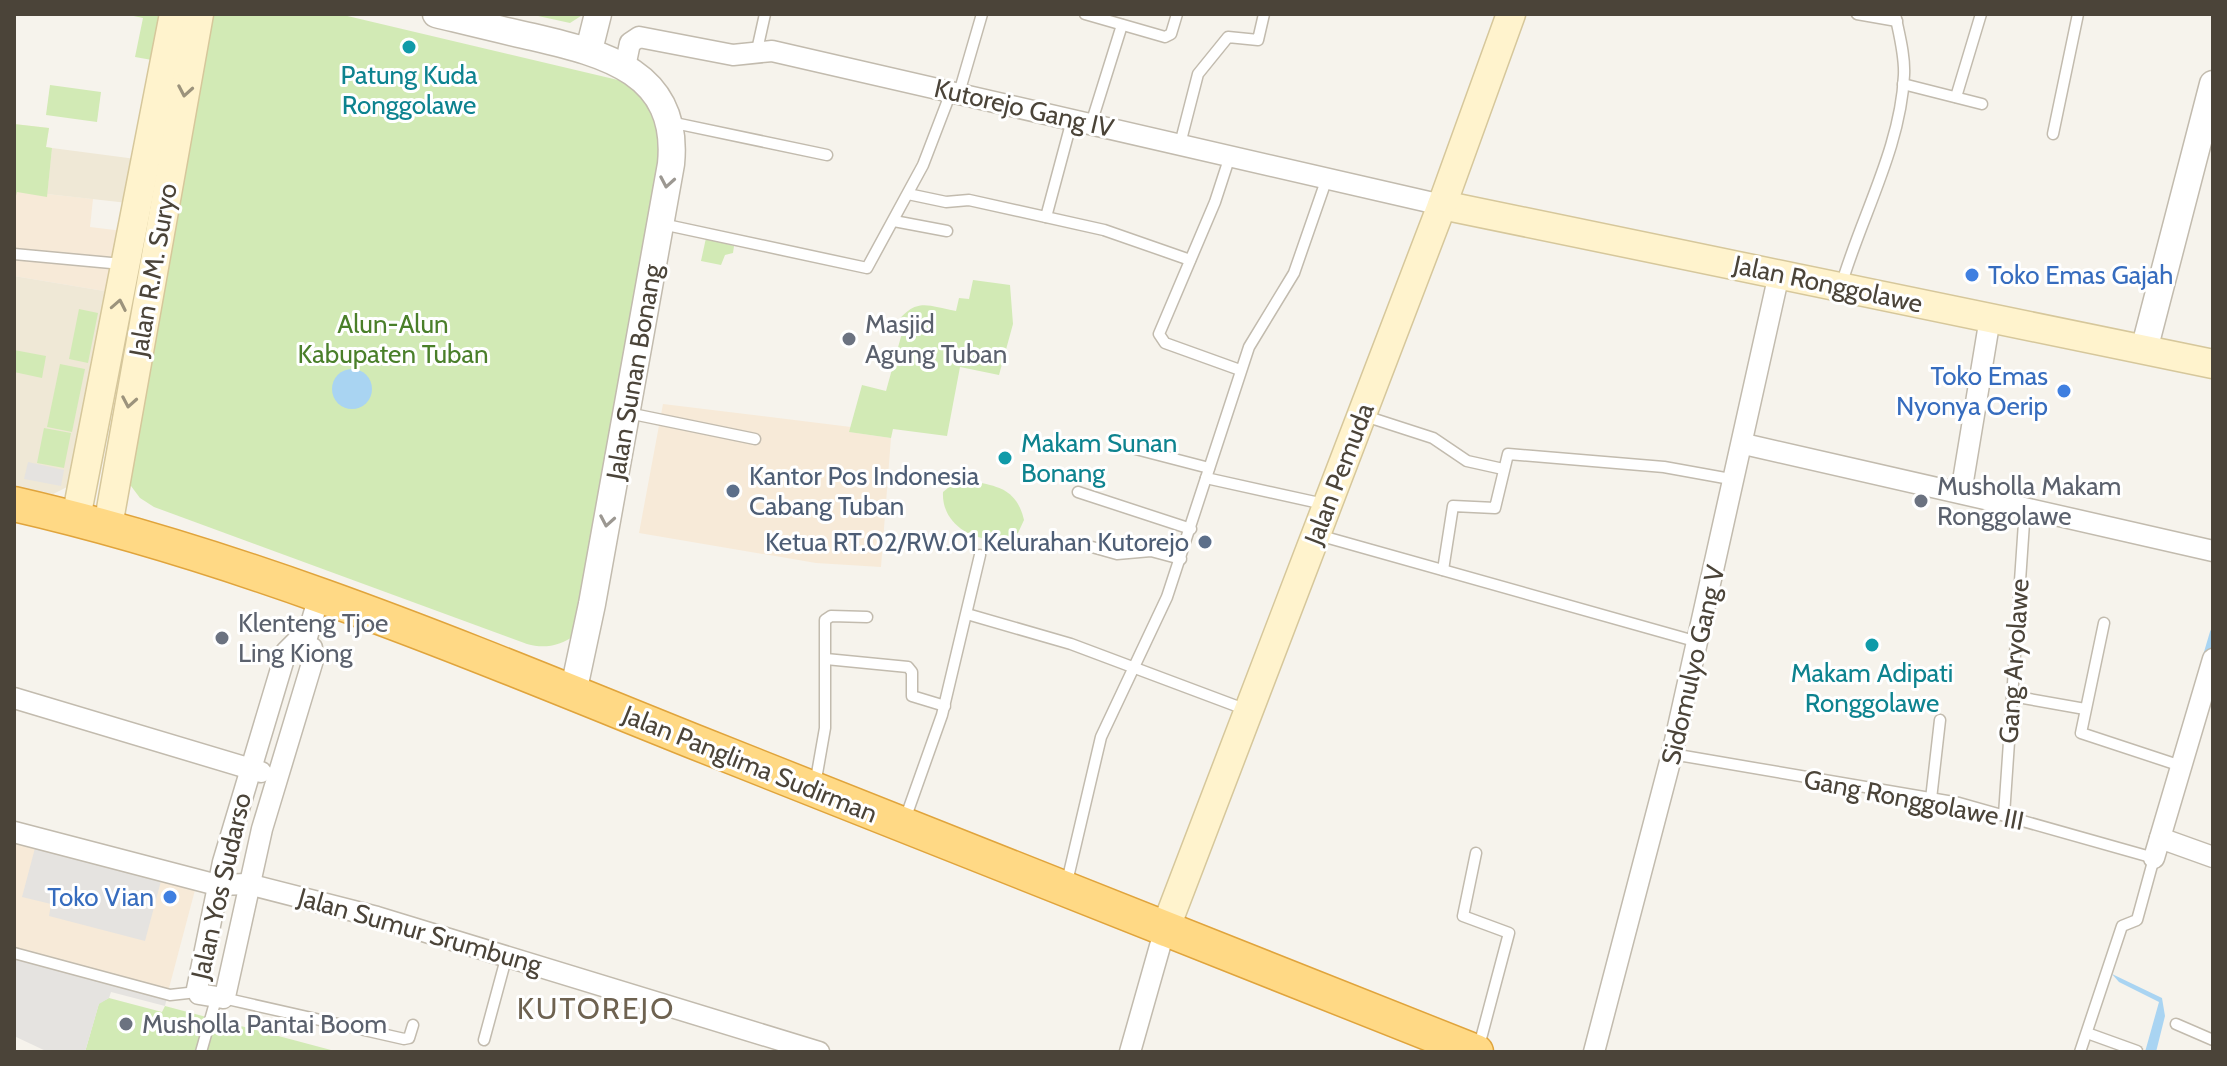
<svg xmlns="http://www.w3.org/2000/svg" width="2227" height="1066" font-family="Cabin,sans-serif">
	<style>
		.commercial { fill: #f7ead8 }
		.education { fill: #efe8d6 }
		.green { fill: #d2eab5 }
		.parking { fill: #e5e3e0 }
		.water { fill: #a9d4f2 }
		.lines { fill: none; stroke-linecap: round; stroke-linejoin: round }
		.stream { stroke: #a9d4f2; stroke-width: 6 }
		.service-casing { stroke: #c2bbae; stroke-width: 13 }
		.minor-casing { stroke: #c2bbae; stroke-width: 23 }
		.tertiary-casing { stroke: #c2bbae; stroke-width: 29 }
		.secondary-casing { stroke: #d6c79b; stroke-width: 31 }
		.trunk-casing { stroke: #e0a43c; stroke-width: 37 }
		.service { stroke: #fff; stroke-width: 10 }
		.minor { stroke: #fff; stroke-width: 20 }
		.tertiary { stroke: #fff; stroke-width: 26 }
		.secondary { stroke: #fff3cd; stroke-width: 28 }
		.trunk { stroke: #ffd985; stroke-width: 34 }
		.oneway { stroke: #9c937c }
		.oneway2 { stroke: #9c9892 }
		.culture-dot { fill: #0f9aa8; stroke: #fff; stroke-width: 3 }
		.shop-dot { fill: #3f7fe0; stroke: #fff; stroke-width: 3 }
		.worship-dot { fill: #6b7280; stroke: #fff; stroke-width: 3 }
		.service-dot { fill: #5c6f8a; stroke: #fff; stroke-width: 3 }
		.labels { text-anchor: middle; stroke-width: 6; stroke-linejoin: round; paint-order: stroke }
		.culture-label { font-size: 26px; fill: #0d838f; stroke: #fff }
		.street-label { font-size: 26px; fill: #4b4439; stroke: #fff }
		.shop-label { font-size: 26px; fill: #366cbe; stroke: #fff; text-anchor: end }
		.park-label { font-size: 26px; fill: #4a7f2a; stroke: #fff }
		.worship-label { font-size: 26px; fill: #5b616d; stroke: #fff; text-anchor: start }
		.service-label { font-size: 26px; fill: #4e5e75; stroke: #fff; text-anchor: start }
		.quarter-label { font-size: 30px; letter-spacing: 2px; fill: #6e6250; stroke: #fff }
	</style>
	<rect width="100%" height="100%" fill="#f6f3ec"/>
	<!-- commercial -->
	<g class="commercial">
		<path d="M 14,124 L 49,128 L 46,147 L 52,148 L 47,194 L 93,199 L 90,227 L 123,231 L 110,292 L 14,276 Z"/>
		<path d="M 663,404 L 851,427 L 850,432 L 891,438 L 881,567 L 816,563 L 639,533 Z"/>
		<path d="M 14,842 L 195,890 L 168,992 L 14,950 Z"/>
	</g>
	<!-- education -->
	<g class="education">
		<path d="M 52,148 L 136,159 L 128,203 L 47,194 Z"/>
		<path d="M 14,276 L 110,292 L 69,486 L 53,494 L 14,488 Z"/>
	</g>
	<!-- green -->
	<g class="green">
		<path d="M 124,14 L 160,14 L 152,60 L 135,57 L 143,18 Z"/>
		<path d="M 209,14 L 339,14 L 618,80 C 643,91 655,112 665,136 L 575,635 C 560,646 544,649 527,644 L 154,507 L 140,498 L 128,482 Z"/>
		<path d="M 529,14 L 584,14 L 570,23 Z"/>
		<path d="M 50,85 L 101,92 L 97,122 L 46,115 Z"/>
		<path d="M 14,124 L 49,128 L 46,147 L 52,148 L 47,197 L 17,192 L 14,203 Z"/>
		<path d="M 706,238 L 734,246 L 733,253 L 725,255 L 721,265 L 701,261 Z"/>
		<path d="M 973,280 L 1010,285 L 1013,324 L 999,375 L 960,367 L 947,436 L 893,429 L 891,438 L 849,432 L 862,385 L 886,391 L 902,333 L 891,330 C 915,296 924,305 956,311 L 959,298 L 969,299 Z"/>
		<path d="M 79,309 L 98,313 L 88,363 L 69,359 Z"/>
		<path d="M 14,350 L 46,356 L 42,378 L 14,372 Z"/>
		<path d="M 60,364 L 85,369 L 72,432 L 47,427 Z"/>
		<path d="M 44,428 L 71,433 L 64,468 L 37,463 Z"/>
		<path d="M 971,481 C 999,486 1017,490 1024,520 L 1018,533 C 987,550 941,530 943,492 L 954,483 Z"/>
		<path d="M 109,998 L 162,1012 L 165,1006 L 331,1050 L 85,1052 L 99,1003 Z"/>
	</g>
	<!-- parking -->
	<g class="parking">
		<path d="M 28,462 L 64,470 L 61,486 L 24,479 Z"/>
		<path d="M 35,848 L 161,881 L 145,941 L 49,916 L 51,904 L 22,897 Z"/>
		<path d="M 14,950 L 168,992 L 165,1006 L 111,992 L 109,998 L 99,1004 L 85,1052 L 48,1052 L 14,1036 Z"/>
	</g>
	<!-- water -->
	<g class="water">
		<circle cx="352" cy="389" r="20"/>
		<path d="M 2112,974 L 2162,998 L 2165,1016 L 2156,1052 L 2145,1052 L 2159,1002 L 2119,982 Z"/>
	</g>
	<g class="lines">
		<!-- stream -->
		<path class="stream" d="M 2205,659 L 2213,632"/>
		<defs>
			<g id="service">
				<path d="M 1085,14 L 1165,37 L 1171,34 L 1177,14"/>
				<path d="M 1857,14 L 1897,21"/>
				<path d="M 757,50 L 765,14"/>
				<path d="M 1903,84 L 1982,104"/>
				<path d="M 959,93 L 982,14"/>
				<path d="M 1956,97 L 1981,14"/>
				<path d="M 670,122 L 827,155"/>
				<path d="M 1091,124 L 1122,25"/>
				<path d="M 2053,134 L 2078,14"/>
				<path d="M 1180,144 L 1198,74 L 1228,37 L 1258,40 L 1264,14"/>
				<path d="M 1230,156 L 1215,202 L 1159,334 L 1165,343 L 1240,370"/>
				<path d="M 908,194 L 946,202 L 969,200 L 1104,230 L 1190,260"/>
				<path d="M 1046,217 L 1072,120"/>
				<path d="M 894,221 L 947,231"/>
				<path d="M 662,224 L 867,268 L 923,165 L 951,92"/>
				<path d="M 14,254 L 122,264"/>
				<path d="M 1841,286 C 1861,217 1901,147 1904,75 C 1905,55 1899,34 1895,14"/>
				<path d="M 628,413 L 755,439"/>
				<path d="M 1365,416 L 1433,438 L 1467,461 L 1503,469"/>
				<path d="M 1128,447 L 1209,468"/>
				<path d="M 1078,492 L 1191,529"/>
				<path d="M 1324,504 L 1206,478 L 1249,347 L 1294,273 L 1327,178"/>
				<path d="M 1318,535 L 1698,642"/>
				<path d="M 1092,547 L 1117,554 L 1151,551 L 1181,559"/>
				<path d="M 1443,570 L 1453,506 L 1495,508 L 1508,454 L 1664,467 L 1736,480"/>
				<path d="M 967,614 L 1071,644 L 1247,710"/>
				<path d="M 2104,623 L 2081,733 L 2181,766"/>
				<path d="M 826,659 L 908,667 L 912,672 L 912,696 L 945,706"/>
				<path d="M 2012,696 L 2085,709"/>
				<path d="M 1672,754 L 1959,803 L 2154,858 L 2137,920 L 2122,926 L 2080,1052"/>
				<path d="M 815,785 L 825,728 L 825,620 L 831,616 L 867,617"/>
				<path d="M 1931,799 L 1940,720"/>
				<path d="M 2004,815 L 2025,508"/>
				<path d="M 904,822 L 942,715 L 980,555"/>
				<path d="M 1476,853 L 1463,916 L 1509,933 L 1479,1046"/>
				<path d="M 1066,886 L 1101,737 L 1167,597 L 1206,478"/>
				<path d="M 14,953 L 170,995 L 197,992"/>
				<path d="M 223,998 L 404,1039 L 409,1038 L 413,1025"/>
				<path d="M 2176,1024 L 2213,1040"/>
				<path d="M 2087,1033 L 2137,1051"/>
				<path d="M 484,1040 L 507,955"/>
				<path d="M 201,1052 L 216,999"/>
			</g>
			<g id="minor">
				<path d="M 625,67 L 630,43 L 639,37 L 733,55 L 772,51 L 1442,205"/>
				<path d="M 1744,444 L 2213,551"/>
				<path d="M 1961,493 L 1990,318"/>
				<path d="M 296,642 L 312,648 L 313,660 L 262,829 L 226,992 L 223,998 L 199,994 L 197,989 L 223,862 L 286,652 Z"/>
				<path d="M 305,644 L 320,593"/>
				<path d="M 14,698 L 261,772"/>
				<path d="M 14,832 L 217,885 L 248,884 L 377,917 L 819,1052"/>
				<path d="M 2160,838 L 2213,857"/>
				<path d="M 2154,858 L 2213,659"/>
				<path d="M 1130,1052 L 1164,932"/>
				<path d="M 1594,1052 L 1672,754 L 1779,274"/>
			</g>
			<g id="tertiary">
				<path d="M 436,14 C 469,22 501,30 533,37 C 605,54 680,72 671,164 L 592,604 L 573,693"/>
				<path d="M 589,50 L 598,14"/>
				<path d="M 2144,350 L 2213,84"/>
			</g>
			<g id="secondary">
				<path d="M 1442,205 L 2213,364"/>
				<path d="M 76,518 L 174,14"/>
				<path d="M 108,526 L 199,14"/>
				<path d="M 1164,932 L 1442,205 L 1511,14"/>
			</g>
			<path id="trunk" d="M 14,504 C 250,558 471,652 695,742 C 955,846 1215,950 1476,1052"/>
		</defs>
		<!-- service casing -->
		<use href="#service" class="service-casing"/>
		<!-- minor casing -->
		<use href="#minor" class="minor-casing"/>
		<!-- tertiary casing -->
		<use href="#tertiary" class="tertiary-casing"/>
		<!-- secondary casing -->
		<use href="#secondary" class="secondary-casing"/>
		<!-- trunk casing -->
		<use href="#trunk" class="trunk-casing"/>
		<!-- service -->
		<use href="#service" class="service"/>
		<!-- minor -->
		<use href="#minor" class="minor"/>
		<!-- tertiary -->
		<use href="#tertiary" class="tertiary"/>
		<!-- secondary -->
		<use href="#secondary" class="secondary"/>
		<!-- trunk -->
		<use href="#trunk" class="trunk"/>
	</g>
	<!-- one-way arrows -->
	<defs><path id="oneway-chevron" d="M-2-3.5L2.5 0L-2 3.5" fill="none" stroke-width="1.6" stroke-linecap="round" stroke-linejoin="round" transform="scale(2)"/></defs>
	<g class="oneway">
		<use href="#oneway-chevron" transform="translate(185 91) rotate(100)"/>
		<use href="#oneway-chevron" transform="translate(119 305) rotate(-79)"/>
		<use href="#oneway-chevron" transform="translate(129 402) rotate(100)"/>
	</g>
	<g class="oneway2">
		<use href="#oneway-chevron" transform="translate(667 182) rotate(100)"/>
		<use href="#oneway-chevron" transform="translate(607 521) rotate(100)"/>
	</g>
	<!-- markers -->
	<g class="culture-dot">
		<circle cx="409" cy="47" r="8"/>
		<circle cx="1005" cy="458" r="8"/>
		<circle cx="1872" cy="645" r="8"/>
	</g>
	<g class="shop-dot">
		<circle cx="1972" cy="275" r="8"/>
		<circle cx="2064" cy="391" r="8"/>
		<circle cx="170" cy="897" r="8"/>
	</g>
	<g class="worship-dot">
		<circle cx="849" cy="339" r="8"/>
		<circle cx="1921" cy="501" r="8"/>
		<circle cx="222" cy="638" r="8"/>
		<circle cx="126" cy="1024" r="8"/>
	</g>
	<g class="service-dot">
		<circle cx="733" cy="491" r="8"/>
		<circle cx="1205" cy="542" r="8"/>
	</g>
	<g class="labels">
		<!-- culture labels -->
		<g class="culture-label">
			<text x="409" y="84">Patung Kuda<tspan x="409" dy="30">Ronggolawe</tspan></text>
			<text x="1021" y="452" text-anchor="start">Makam Sunan<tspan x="1021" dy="30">Bonang</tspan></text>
			<text x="1872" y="682">Makam Adipati<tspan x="1872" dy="30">Ronggolawe</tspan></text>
		</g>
		<!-- street labels -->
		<g class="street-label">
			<text transform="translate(1024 108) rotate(13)" y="9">Kutorejo Gang IV</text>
			<text transform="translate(153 270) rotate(-80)" y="9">Jalan R.M. Suryo</text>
			<text transform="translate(1828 284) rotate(12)" y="9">Jalan Ronggolawe</text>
			<text transform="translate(634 372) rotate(-80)" y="9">Jalan Sunan Bonang</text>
			<text transform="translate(1339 474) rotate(-69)" y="9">Jalan Pemuda</text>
			<text transform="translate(2014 661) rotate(-86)" y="9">Gang Aryolawe</text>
			<text transform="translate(1693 665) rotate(-77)" y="9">Sidomulyo Gang V</text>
			<text transform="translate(750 764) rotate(22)" y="9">Jalan Panglima Sudirman</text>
			<text transform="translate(1914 800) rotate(11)" y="9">Gang Ronggolawe III</text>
			<text transform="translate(221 886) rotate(-77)" y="9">Jalan Yos Sudarso</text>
			<text transform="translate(420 931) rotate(16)" y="9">Jalan Sumur Srumbung</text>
		</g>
		<!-- shop labels -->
		<g class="shop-label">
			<text x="1988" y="284" text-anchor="start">Toko Emas Gajah</text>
			<text x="2048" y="385">Toko Emas<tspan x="2048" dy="30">Nyonya Oerip</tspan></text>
			<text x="154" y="906">Toko Vian</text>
		</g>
		<!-- park labels -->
		<g class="park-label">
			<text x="393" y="333">Alun-Alun<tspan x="393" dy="30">Kabupaten Tuban</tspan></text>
		</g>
		<!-- worship labels -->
		<g class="worship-label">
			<text x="865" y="333">Masjid<tspan x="865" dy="30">Agung Tuban</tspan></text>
			<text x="1937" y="495">Musholla Makam<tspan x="1937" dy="30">Ronggolawe</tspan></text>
			<text x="238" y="632">Klenteng Tjoe<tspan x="238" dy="30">Ling Kiong</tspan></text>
			<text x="142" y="1033">Musholla Pantai Boom</text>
		</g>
		<!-- service labels -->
		<g class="service-label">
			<text x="749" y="485">Kantor Pos Indonesia<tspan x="749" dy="30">Cabang Tuban</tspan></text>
			<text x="1189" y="551" text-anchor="end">Ketua RT.02/RW.01 Kelurahan Kutorejo</text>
		</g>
		<!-- quarter labels -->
		<g class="quarter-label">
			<text x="596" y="1019">KUTOREJO</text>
		</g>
	</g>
	<!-- border -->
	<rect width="2227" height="1066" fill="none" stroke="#4b4439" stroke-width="32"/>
</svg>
